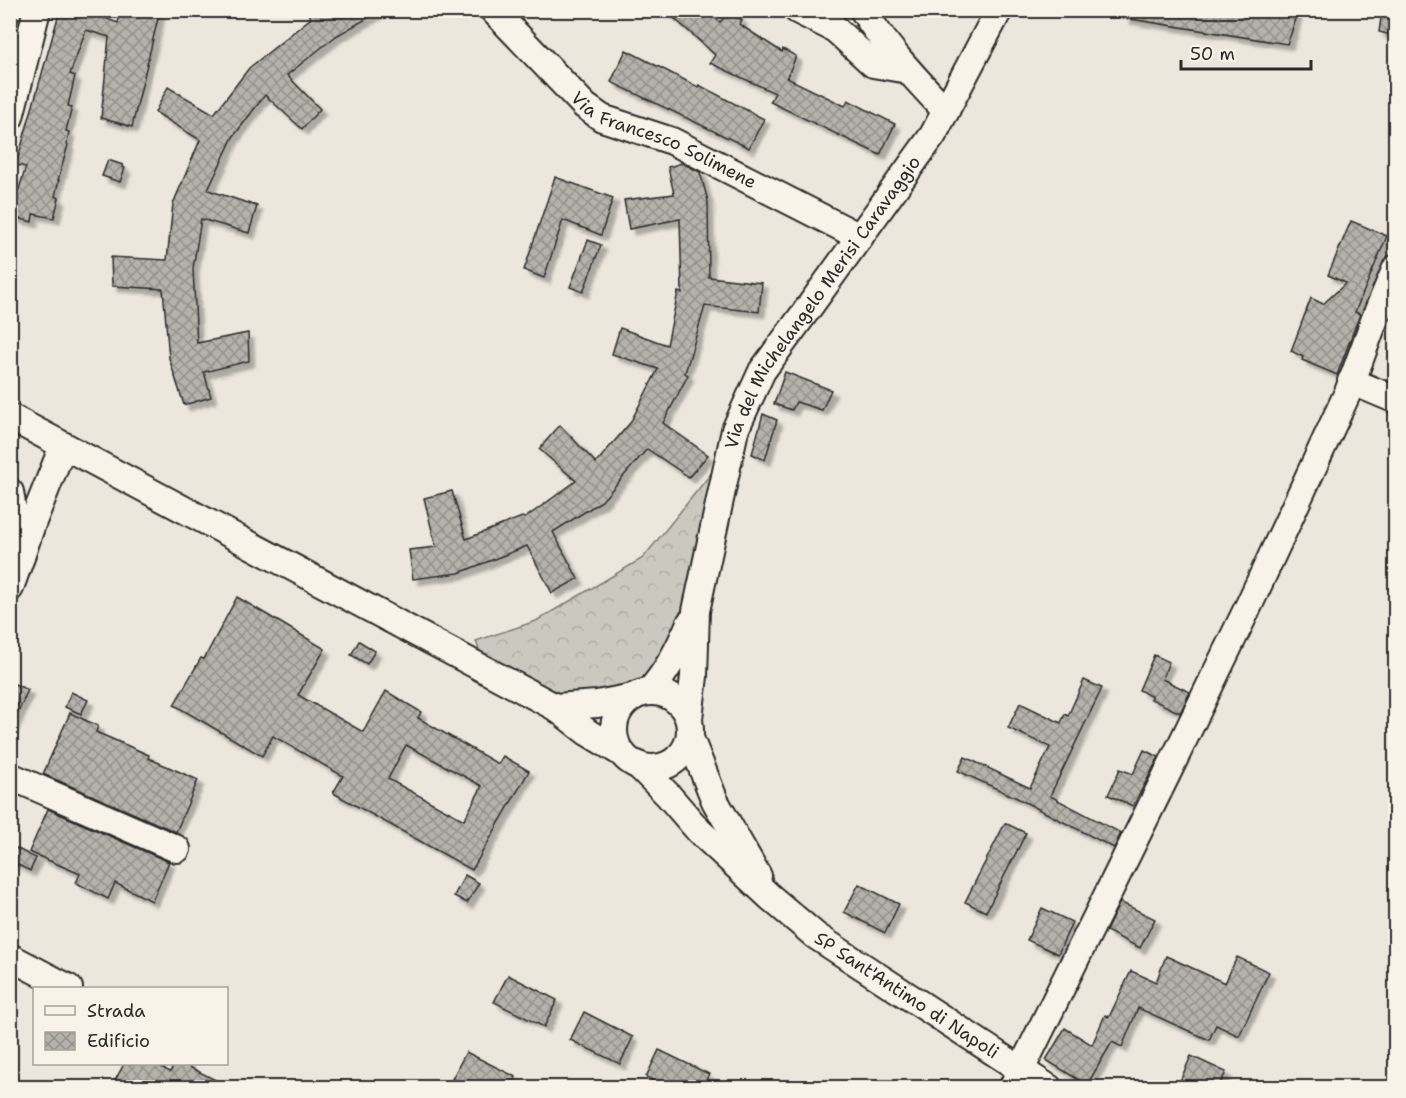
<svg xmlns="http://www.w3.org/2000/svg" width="1406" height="1098" font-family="'Shantell Sans',sans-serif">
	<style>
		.forest { fill: url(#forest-crowns); stroke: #7b7a75; stroke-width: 1.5 }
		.building { fill: url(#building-cross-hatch); stroke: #2b2b2b; stroke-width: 1.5; fill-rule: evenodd; filter: url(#shadow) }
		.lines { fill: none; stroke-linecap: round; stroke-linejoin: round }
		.minor-casing { stroke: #2b2b2b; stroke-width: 30 }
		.minor { stroke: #f7f3e8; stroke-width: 26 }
		.labels { text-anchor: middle; stroke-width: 5; stroke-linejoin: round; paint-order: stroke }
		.street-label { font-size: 18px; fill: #2b2b2b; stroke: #f7f3e8 }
	</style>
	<defs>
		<pattern id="forest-crowns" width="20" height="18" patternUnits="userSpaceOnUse" patternTransform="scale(1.5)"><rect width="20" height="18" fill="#cbc8bf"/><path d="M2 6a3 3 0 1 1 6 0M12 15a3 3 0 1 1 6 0" fill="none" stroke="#aeaca4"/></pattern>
		<pattern id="building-cross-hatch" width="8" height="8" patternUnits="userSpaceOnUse" patternTransform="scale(1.5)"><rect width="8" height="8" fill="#b5b2ab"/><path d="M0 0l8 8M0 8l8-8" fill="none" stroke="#93918b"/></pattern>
		<filter id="shadow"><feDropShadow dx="5.5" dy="5.5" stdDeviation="1.5" flood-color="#0004"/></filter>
	</defs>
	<rect width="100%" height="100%" fill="#ebe7dd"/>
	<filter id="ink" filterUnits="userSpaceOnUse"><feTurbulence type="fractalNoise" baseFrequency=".0167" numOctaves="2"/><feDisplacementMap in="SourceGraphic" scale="12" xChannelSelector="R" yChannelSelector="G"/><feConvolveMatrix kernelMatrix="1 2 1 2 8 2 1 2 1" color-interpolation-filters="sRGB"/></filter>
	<g filter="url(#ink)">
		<!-- forest -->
		<path class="forest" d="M 713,471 L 703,534 L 689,605 L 650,679 L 632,687 L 559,698 L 482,658 L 476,641 L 536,621 L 643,558 Z"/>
		<!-- building -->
		<g class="building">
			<path d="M 60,10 L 94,10 L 94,14 L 118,23 L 121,10 L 160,10 L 132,127 L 101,118 L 109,37 L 86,30 L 70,74 L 75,76 L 68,106 L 72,107 L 66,131 L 69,132 L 67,144 L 68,145 L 58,180 L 59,180 L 55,196 L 59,198 L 54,218 L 33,214 L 32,222 L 10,216 L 26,167 L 16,165 Z"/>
			<path d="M 307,10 L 382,10 L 336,36 L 287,75 L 320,109 L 302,129 L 265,95 L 233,137 L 208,190 L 257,206 L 249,233 L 201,219 L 193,269 L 197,343 L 248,333 L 249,361 L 204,372 L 211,397 L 184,405 L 169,358 L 163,289 L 112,286 L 111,257 L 167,260 L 173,204 L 200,140 L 155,112 L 168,87 L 214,114 L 249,68 L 311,18 Z"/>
			<path d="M 665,10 L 708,10 L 720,22 L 730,10 L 742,20 L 739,24 L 782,52 L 783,49 L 796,56 L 787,78 L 845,106 L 848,100 L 895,124 L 880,155 L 770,102 L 775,93 L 710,63 L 715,55 Z"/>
			<path d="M 1125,10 L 1168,10 L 1188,14 L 1189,10 L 1297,10 L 1292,31 L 1287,44 L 1124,18 Z"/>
			<path d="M 1382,11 L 1395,14 L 1395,36 L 1379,32 Z"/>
			<path d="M 626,50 L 698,87 L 699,85 L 764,119 L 749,148 L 611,82 Z"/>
			<path d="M 108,160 L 123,165 L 122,167 L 125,168 L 120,182 L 102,176 Z"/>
			<path d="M 682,163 L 700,172 L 708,201 L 709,277 L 762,283 L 759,312 L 705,306 L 685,373 L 688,375 L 663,423 L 708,455 L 689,477 L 647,449 L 602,501 L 553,532 L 578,579 L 552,593 L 527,546 L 459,573 L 413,579 L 409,550 L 436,547 L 424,498 L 452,491 L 466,539 L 522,517 L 525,518 L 576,481 L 539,449 L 560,425 L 596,463 L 630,423 L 658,369 L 612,354 L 620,328 L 667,345 L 678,292 L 682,293 L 680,219 L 629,229 L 624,200 L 674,194 L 668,167 Z"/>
			<path d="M 555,177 L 613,198 L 601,235 L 563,220 L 544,278 L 524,270 Z"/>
			<path d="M 1351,221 L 1387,236 L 1355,312 L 1360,314 L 1337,375 L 1302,360 L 1303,357 L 1291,351 L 1311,298 L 1323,304 L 1346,283 L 1328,275 Z"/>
			<path d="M 588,240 L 601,245 L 583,292 L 570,287 Z"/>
			<path d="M 785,372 L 831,390 L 822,410 L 796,402 L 792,410 L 774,404 Z"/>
			<path d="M 763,414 L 777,420 L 765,460 L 752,454 Z"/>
			<path d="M 237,597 L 325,649 L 298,695 L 363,732 L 386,691 L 421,712 L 418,718 L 498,764 L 503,756 L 529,771 L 472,870 L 333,793 L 343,776 L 273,736 L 262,756 L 174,705 L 201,658 L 204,659 ZM 406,745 L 482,786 L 464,820 L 388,779 Z"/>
			<path d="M 359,641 L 375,651 L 367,664 L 351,655 Z"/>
			<path d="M 1154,655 L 1169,662 L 1162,679 L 1190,692 L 1180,713 L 1151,699 L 1152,697 L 1139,690 Z"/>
			<path d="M 1084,680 L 1102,688 L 1050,796 L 1121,833 L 1114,848 L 1017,798 L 958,771 L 965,757 L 1030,788 L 1050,747 L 1008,728 L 1020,703 L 1061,723 L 1065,714 L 1068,716 Z"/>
			<path d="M 10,682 L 28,690 L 10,731 Z"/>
			<path d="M 71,692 L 88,700 L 81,714 L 65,707 Z"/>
			<path d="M 70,713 L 98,726 L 96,732 L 149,755 L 148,758 L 198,780 L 176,832 L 43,774 Z"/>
			<path d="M 1144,750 L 1159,757 L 1133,806 L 1108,795 L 1120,769 L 1133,774 Z"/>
			<path d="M 48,809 L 169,862 L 152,901 L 115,883 L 108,899 L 76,883 L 80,874 L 29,852 Z"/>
			<path d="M 1005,823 L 1026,833 L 986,912 L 965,902 Z"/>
			<path d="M 10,845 L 36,858 L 30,871 L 10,861 Z"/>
			<path d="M 465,875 L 479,883 L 467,903 L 454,896 Z"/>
			<path d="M 859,884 L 899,904 L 885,933 L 844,912 Z"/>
			<path d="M 1120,902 L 1155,919 L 1140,948 L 1106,931 Z"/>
			<path d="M 1042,908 L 1072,922 L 1058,954 L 1027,940 Z"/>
			<path d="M 1166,956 L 1225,983 L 1237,957 L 1269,972 L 1239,1036 L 1216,1025 L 1209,1040 L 1138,1008 L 1122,1047 L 1112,1042 L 1087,1085 L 1046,1060 L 1065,1028 L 1092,1045 L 1105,1015 L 1109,1017 L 1131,971 L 1156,982 Z"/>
			<path d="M 508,975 L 557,1000 L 544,1027 L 494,1002 Z"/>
			<path d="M 584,1012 L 633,1037 L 620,1064 L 570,1040 Z"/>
			<path d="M 659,1050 L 709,1074 L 702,1088 L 667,1088 L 646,1077 Z"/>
			<path d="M 466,1052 L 516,1077 L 510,1088 L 469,1088 L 452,1079 Z"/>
			<path d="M 1191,1056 L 1226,1072 L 1218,1088 L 1177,1088 Z"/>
			<path d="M 124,1064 L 156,1064 L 170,1072 L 175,1064 L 184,1064 L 231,1088 L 111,1088 Z"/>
		</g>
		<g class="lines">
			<defs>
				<g id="minor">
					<path id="s1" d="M 493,10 L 585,106 L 602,118 L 672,141 L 860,237"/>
					<path d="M 797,10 L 835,29"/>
					<path d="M 822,10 L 835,29 L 873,64 L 908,70"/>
					<path d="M 863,10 C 886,48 916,79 946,111"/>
					<path d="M 10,117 L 37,10"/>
					<path d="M 1351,381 L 1396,400"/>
					<path d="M 10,417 L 555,707 L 587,732 L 623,754"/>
					<path d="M 10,492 L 21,557 L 10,588"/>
					<path d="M 21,557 L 32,524 L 63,446"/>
					<path d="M 649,692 C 668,671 679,648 690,623"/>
					<circle cx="652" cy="730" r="38"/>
					<path d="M 555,707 L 597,704 L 633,697"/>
					<path id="s2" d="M 689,719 L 694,676 L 696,611 L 735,430 L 762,371 L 812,303 L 933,135 L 999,10"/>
					<path d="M 690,738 L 715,801 L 758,876"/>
					<path id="s3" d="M 637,764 L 668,795 L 699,831 L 770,897 L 816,936 L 1049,1088"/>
					<path d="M 10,776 L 177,849"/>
					<path d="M 10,957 L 69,988"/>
					<path d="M 1012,1088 L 1165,778 L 1249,605 L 1348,392 L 1377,313 L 1396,268"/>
				</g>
			</defs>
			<!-- minor casing -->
			<use href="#minor" class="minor-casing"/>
			<!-- minor -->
			<use href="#minor" class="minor"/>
		</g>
	</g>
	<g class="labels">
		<!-- street labels -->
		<g class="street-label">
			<text dy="6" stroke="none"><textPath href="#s1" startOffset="219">Via Francesco Solimene</textPath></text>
			<text dy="6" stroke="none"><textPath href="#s2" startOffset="448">Via del Michelangelo Merisi Caravaggio</textPath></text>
			<text dy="6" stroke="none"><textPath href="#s3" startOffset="357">SP Sant'Antimo di Napoli</textPath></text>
		</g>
	</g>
	<!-- margin -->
	<rect width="1406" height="1098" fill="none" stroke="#f7f3e8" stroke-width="36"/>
	<rect x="18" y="18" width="1370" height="1062" fill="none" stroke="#2b2b2b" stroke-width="2" filter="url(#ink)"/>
	<!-- legend -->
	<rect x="33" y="987" width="195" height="78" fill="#f7f3e8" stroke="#a5a39c" stroke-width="1.5"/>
	<rect x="45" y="1006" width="30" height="9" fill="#f7f3e8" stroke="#a5a39c" stroke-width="1.5"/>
	<text x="87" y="1017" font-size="18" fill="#2b2b2b">Strada</text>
	<rect x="45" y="1032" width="30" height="18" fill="url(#building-cross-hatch)" stroke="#a5a39c" stroke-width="1.5"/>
	<text x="87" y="1047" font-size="18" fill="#2b2b2b">Edificio</text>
	<!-- scale -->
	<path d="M1181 60v9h130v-9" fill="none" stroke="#2b2b2b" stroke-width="3"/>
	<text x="1190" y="60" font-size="18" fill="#2b2b2b" stroke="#f7f3e8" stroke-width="4.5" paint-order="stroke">50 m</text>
</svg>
